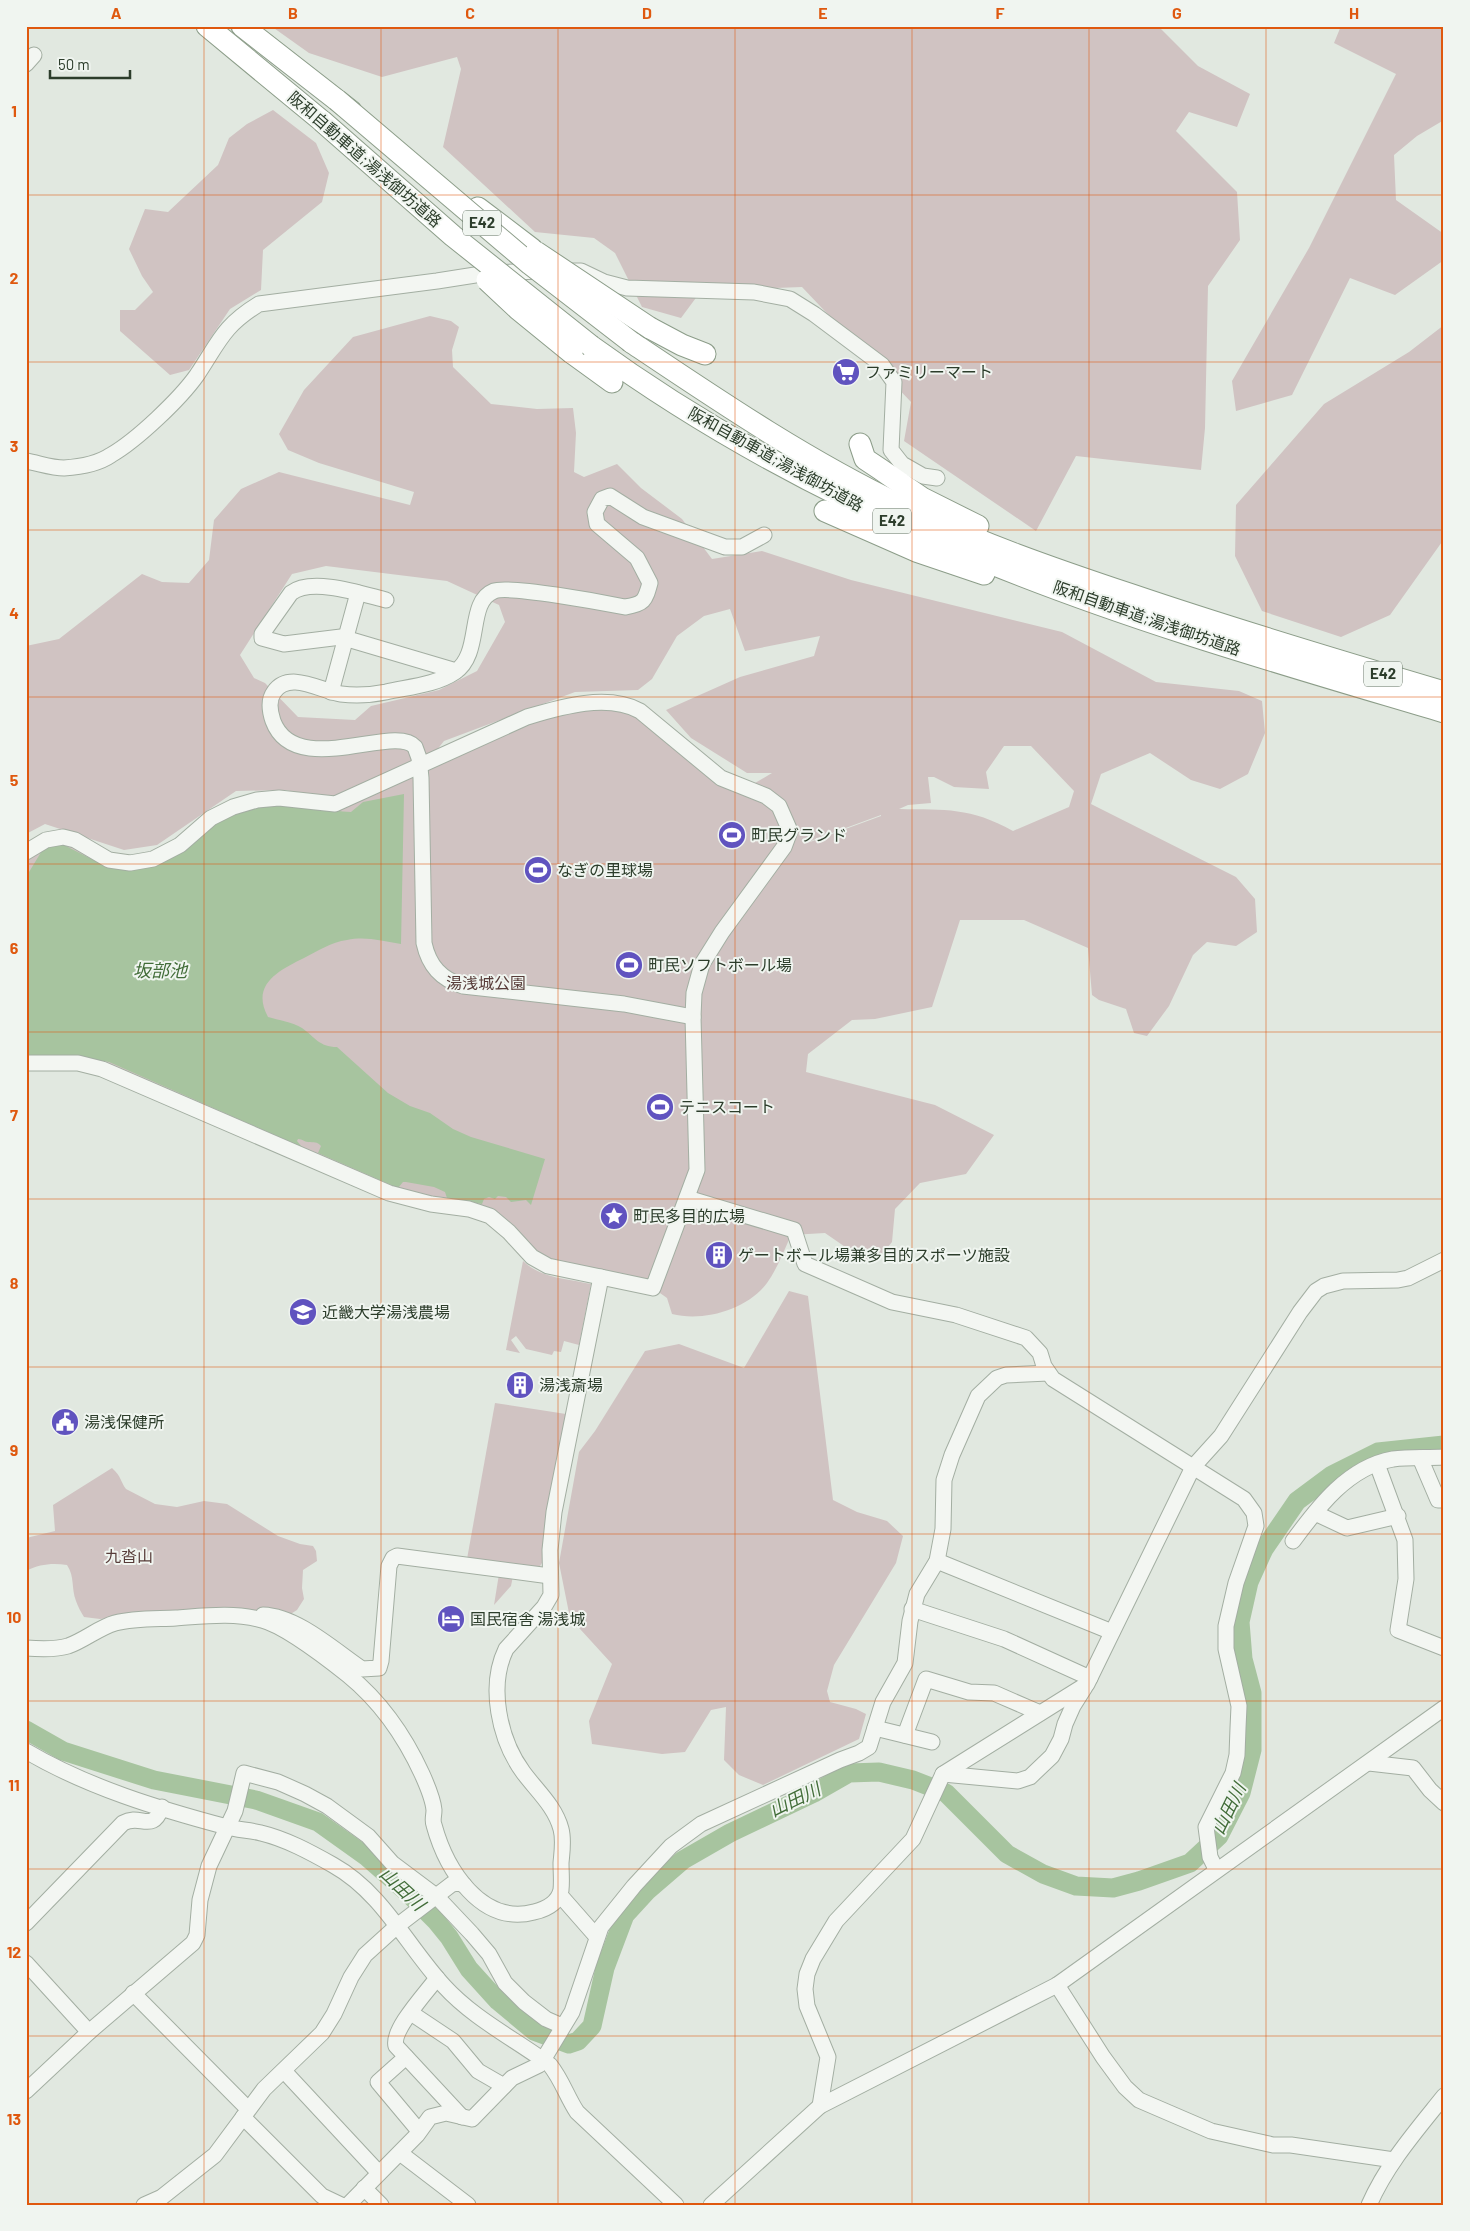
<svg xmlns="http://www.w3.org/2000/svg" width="1470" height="2231" font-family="Barlow,'Noto Sans JP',sans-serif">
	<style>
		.green { fill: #d0c3c2; fill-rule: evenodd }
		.water { fill: #a7c49f }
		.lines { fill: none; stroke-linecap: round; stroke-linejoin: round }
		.river { stroke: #a7c49f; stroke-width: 19 }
		.minor-casing { stroke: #a3aea2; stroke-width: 17 }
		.highway-casing { stroke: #8c9d89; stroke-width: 23 }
		.minor { stroke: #f3f6f2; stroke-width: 15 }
		.highway { stroke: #fff; stroke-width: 21 }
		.highway-bridge-casing { stroke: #8c9d89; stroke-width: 23; stroke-linecap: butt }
		.highway-bridge { stroke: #fff; stroke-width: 21 }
		.grid { fill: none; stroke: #df580e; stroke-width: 1; stroke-opacity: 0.55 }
		.labels { text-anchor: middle; stroke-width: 4; stroke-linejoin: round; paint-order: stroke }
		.shield { fill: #f0f5f0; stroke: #677466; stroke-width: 1 }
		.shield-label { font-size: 15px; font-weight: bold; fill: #2c3d2b }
		.street-label { font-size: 16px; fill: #2c3d2b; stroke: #f0f5f0 }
		.poi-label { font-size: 16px; fill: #2c3d2b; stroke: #f0f5f0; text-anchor: start }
		.park-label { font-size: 16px; fill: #573c39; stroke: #f0f5f0 }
		.water-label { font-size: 18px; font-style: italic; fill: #426d39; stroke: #f0f5f0 }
		.neatline { fill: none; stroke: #df580e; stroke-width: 2 }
		.grid-label { font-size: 16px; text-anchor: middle; font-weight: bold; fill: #df580e }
	</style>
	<rect width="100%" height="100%" fill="#e1e8e0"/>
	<!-- green -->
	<g class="green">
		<path d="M 271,26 L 1158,26 L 1198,66 L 1250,94 L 1237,127 L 1189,112 L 1176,131 L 1237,192 L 1240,240 L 1208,286 L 1205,428 L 1201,470 L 1076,456 L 1036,531 L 904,441 L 911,402 L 802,287 L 701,291 L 681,318 L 642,307 L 615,253 L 594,238 L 535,232 L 443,147 L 461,69 L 457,57 L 382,77 L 309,53 Z"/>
		<path d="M 1341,26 L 1444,26 L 1444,120 L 1417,136 L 1394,155 L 1396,200 L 1444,234 L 1444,260 L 1395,295 L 1350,278 L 1292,395 L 1236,411 L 1232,381 L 1309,248 L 1396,74 L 1334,43 Z"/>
		<path d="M 273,110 L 316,143 L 329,173 L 322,202 L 263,250 L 261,290 L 230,309 L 189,370 L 170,375 L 120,331 L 120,310 L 135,310 L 153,292 L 142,276 L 129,249 L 145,209 L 168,212 L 218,165 L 229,138 L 247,124 Z"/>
		<path d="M 430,316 L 451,321 L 459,327 L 452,350 L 453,367 L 491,404 L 537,409 L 573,408 L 576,433 L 574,472 L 584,477 L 617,464 L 641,488 L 682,519 L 712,559 L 762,551 L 851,580 L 1062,632 L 1156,682 L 1239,691 L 1262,701 L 1265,733 L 1248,774 L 1220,789 L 1191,780 L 1150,753 L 1101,774 L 1091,804 L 1236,877 L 1255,899 L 1257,932 L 1236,946 L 1207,942 L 1193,955 L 1169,1006 L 1147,1036 L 1134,1033 L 1126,1009 L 1099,1000 L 1092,995 L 1088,948 L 1024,920 L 960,920 L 932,1007 L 875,1019 L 852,1020 L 808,1054 L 806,1072 L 935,1105 L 994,1135 L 966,1174 L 920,1183 L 895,1209 L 892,1242 L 878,1259 L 867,1262 L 825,1233 L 791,1235 C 784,1251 777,1269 767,1283 C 747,1310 703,1322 672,1314 L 667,1298 L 653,1288 L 548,1266 L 499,1223 L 431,1204 L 102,1069 L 26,1063 L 26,852 L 37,845 L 83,845 L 142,862 L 233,807 L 338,802 L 286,790 L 236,791 L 157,845 L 124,850 L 45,824 L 26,834 L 26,646 L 59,639 L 142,574 L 162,582 L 189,583 L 209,560 L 214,520 L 241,489 L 279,472 L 410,505 L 414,492 L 319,463 L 288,450 L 279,434 L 304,390 L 353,337 ZM 326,566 L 447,581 L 499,605 L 505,622 L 477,671 L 439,690 L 371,706 L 355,720 L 298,717 L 265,683 L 254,678 L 240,655 L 292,574 ZM 730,609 L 745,651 L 820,636 L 814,656 L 740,677 L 666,710 L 691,738 L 747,773 L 772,773 L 755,783 L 744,785 L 619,704 L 527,717 L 428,761 L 444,741 L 575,692 L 638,690 L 652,679 L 677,636 L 704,616 ZM 1004,746 L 1031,746 L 1074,791 L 1069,807 L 1013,831 C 970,807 946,810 899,809 L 908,805 L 931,803 L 928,777 L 934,777 L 954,787 L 989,789 L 986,772 ZM 881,815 L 881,816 L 810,842 L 813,840 Z"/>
		<path d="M 1444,325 L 1444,539 L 1390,615 L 1341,637 L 1262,611 L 1235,556 L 1236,505 L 1324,404 L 1409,352 Z"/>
		<path d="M 523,1261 C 540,1278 568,1279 591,1284 L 579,1345 L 564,1341 L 561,1352 L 554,1351 L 552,1355 L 526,1349 L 516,1336 L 511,1340 L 520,1353 L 506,1350 Z"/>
		<path d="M 789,1291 L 808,1296 L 833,1500 L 857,1512 L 887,1521 L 903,1536 L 896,1563 L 834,1665 L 827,1691 L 830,1702 L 856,1709 L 866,1714 L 859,1739 L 763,1785 L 739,1775 L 724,1760 L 726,1707 L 711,1710 L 685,1752 L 662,1754 L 592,1744 L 589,1721 L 612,1664 L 570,1618 L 559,1563 L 579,1452 L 595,1431 L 645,1351 L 679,1344 L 744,1368 Z"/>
		<path d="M 495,1403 L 566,1414 L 545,1558 L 537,1571 L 467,1559 Z"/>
		<path d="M 112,1468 C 122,1477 120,1481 126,1489 L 155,1504 L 177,1507 L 204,1501 L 227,1504 L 278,1536 L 300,1544 L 313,1546 L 316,1551 L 317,1561 L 303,1570 L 302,1588 L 304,1599 L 297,1610 L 289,1615 C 275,1610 261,1608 246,1612 L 148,1613 L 100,1619 L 84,1617 C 81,1612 78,1607 76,1601 C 71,1588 75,1577 67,1565 C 52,1563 40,1564 26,1571 L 26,1538 L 55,1531 L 53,1505 Z"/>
		<path d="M 499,1574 L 513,1576 L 511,1586 L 494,1605 Z"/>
	</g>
	<!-- water -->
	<path class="water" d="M 404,794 L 401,944 C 383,941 365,936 347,940 C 331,942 318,951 304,958 C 280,970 250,984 268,1017 C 278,1020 293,1022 302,1028 C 315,1037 319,1047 337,1047 L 388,1093 L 410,1106 L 430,1113 L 453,1129 L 471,1137 L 545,1159 L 531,1205 L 526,1200 L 511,1202 L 506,1197 L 498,1196 L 495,1199 L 489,1197 L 484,1199 L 482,1204 L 447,1198 L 445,1192 L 434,1187 L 406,1182 L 403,1182 L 398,1188 L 318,1153 L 321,1146 C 317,1141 314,1143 308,1142 C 304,1142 303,1139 298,1139 L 297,1141 L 302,1147 L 109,1062 L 78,1057 L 26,1055 L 26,877 L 43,849 L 57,844 L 64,845 L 105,866 L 126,869 L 148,867 C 190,840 230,806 282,805 C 305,804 328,811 351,812 L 363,802 Z"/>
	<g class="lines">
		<!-- river -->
		<path class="river" d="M 26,1730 L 63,1751 L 154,1780 L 256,1800 L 318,1822 L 367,1857 L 408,1893 L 436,1921 L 449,1937 L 469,1969 L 498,2001 L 534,2031 L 569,2044 L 578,2041 L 592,2026 L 605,1968 L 625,1915 L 647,1891 L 683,1860 L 730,1833 L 814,1793 L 849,1773 L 879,1772 L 913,1780 L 946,1793 L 1007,1854 L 1043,1874 L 1076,1886 L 1113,1888 L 1139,1881 L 1190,1863 L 1219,1836 L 1241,1793 L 1252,1750 L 1252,1693 L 1243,1659 L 1240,1622 L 1249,1582 L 1264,1549 L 1297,1501 L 1332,1475 L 1378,1452 L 1444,1445"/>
		<defs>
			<g id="minor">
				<path d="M 26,64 L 34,55"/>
				<path d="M 572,271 L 581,271 L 604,282 L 627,288 L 754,292 L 790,299 L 814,314 L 882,365 L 894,382 L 891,450 L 902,464 L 923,476 L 937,478"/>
				<path d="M 26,461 C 38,463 52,468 64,468 C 79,467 98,464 111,455 C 137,440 180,399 197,375 C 219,342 223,326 259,304 L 437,281 L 488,273 L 541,271"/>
				<path d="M 386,600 C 362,594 312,577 291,593 L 262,634 L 262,638 L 284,644 L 341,637 L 456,671"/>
				<path d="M 331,692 L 358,593"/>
				<path d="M 26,852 L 46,840 L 63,837 L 75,840 L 109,860 L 130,863 L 153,859 L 180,845 L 211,818 L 233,807 L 257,800 L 279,798 L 335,804 L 527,717 C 561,707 607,693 640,711 L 721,778 L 766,796 L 779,806 L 790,831 L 784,847 L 722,932 L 702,964 L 694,993 L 693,1017 L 697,1170 L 653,1288 L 548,1266 L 532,1257 L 509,1232 L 490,1216 L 469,1209 L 431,1204 L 389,1193 L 102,1069 L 78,1063 L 26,1063"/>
				<path d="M 693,1017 L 624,1004 L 463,986 C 441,979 429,966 424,943 L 421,778 L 419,758 L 415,747 C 395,723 295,780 273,721 C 270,712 268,700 274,692 C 289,670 321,691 341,694 C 356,696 371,695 386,692 C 408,687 436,685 455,672 C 483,653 466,602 494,591 C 509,585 605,603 625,607 C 644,604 645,601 650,583 L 637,558 L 597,524 L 595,512 L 602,499 L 610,496 L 643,517 L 725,547 L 742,547 L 764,535"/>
				<path d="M 687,1198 L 794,1230 L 805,1264 L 892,1302 L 956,1315 L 1026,1338 L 1040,1353 L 1044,1366 L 1053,1379 L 1244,1499 L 1254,1513 L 1256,1526 L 1236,1583 L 1226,1626 L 1226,1649 L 1239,1706 L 1238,1728 L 1237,1755 L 1233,1773 L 1206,1827 L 1210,1857 L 1216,1869"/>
				<path d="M 1420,1458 L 1438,1500 L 1444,1500"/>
				<path d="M 1377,1464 L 1405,1540 L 1406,1579 L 1398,1630 L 1444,1648"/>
				<path d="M 1315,1513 L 1347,1528 L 1398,1516"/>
				<path d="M 1293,1541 C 1318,1507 1348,1467 1393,1459 C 1409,1457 1427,1458 1444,1457"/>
				<path d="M 937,1561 L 1112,1632"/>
				<path d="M 912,1609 L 1004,1639 L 1090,1678"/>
				<path d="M 263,1615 C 297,1616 334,1650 362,1669 L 379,1668 L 381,1661 L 389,1566 L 393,1558 L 397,1556 L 550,1576"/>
				<path d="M 26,1648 C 39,1649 55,1650 68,1646 C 85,1640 98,1628 115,1623 C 134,1618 156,1619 176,1618 C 204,1616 235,1612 262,1620 C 285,1626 329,1660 348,1675 C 380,1701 405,1737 422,1774 C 427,1785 433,1799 434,1810 C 434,1816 432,1820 434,1825 C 446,1869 481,1926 534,1912 C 547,1909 558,1903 561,1890 C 562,1881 561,1872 561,1863 C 562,1851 564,1840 561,1829 C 555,1806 536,1790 523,1772 C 499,1739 488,1686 506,1649 L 544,1607 L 551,1595 L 550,1550 L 554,1512 L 601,1277"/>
				<path d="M 875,1728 L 932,1742"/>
				<path d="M 905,1735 L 926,1679 L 969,1692 L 994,1693 L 1040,1713"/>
				<path d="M 26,1751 C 87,1787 159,1809 227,1827 C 238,1830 250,1830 261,1833 C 286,1839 310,1852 333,1865 C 383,1893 407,1946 444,1986 C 474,2019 515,2039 550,2065 C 562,2080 567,2097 577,2112 L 676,2205"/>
				<path d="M 1369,1763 L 1413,1768 L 1430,1790 L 1444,1803"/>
				<path d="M 943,1774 L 1018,1781 L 1030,1777 L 1052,1756 L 1061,1739 L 1065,1724 L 1073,1706 L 1085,1687"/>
				<path d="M 560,1895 L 596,1936"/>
				<path d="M 26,1923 L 123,1823 C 141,1813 152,1834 162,1807"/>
				<path d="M 26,1963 L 89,2032"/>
				<path d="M 437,1978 C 427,1992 391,2030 396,2046 L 462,2117"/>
				<path d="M 1057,1985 L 1103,2057 L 1125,2087 L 1139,2100 L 1211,2131 L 1273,2145 L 1291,2145 L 1394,2160"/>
				<path d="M 133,1993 L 248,2109"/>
				<path d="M 411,2013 L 453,2041 L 478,2071 L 504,2086"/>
				<path d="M 406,2057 L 378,2082 L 419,2131"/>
				<path d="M 284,2071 L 379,2173"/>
				<path d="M 26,2091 L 89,2032 L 193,1943 L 197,1935 L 200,1900 L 209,1866 L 235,1811 L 244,1773 L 278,1782 L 305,1794 L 327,1806 L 368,1836 L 392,1863 L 436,1896 L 472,1934 L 489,1954 L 505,1983 L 524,2002 L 546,2019 L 562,2026"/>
				<path d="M 820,2106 L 828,2057 L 807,2006 L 805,1989 L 807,1974 L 813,1959 L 836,1921 L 913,1839 L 943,1774 L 1087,1684 L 1193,1467 L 1221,1436 L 1300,1312 L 1316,1291 L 1324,1286 L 1343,1281 L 1398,1280 L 1408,1278 L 1444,1260"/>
				<path d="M 243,2117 L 322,2196 L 341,2205"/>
				<path d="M 400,2153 L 468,2205"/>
				<path d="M 364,2188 L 381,2205"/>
				<path d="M 144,2205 L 162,2197 L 215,2155 L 264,2089 L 322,2033 L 334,2014 L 351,1977 L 365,1955 L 397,1926 L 452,1884 L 459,1883 L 464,1885"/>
				<path d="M 348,2205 L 417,2135 L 430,2117 L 446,2113 L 472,2119 L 512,2078 L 539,2065 L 543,2060 L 572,2012 L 601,1927 L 634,1886 L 671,1846 L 701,1824 L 840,1760 L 859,1753 L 869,1747 L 883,1702 L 905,1663 L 910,1621 L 917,1594 L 937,1561 L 943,1529 L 944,1480 L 952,1455 L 978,1396 L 997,1378 L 1006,1375 L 1048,1373"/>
				<path d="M 711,2205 L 820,2106 L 1057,1985 L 1444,1708"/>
				<path d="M 1369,2205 C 1387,2164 1416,2131 1444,2096"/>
			</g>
			<g id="highway">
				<path d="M 207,26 L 322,121"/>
				<path d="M 242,26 L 351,111"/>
				<path d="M 478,208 L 532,249"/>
				<path d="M 650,328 L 682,345 L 705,354"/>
				<path d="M 631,342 C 719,401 806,460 902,506 C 976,542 1054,569 1132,595 C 1235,630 1339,661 1444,692"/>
				<path d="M 591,346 C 712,434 847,505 985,561 C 1134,622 1290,666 1444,712"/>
				<path d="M 572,353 L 612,382"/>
				<path d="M 860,444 L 865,459 L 880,469 L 922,498 L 978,526"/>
				<path d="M 825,511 L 916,551 L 984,574"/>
			</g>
		</defs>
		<!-- minor casing -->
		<use href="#minor" class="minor-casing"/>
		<!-- highway casing -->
		<use href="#highway" class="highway-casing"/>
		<!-- minor -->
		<use href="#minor" class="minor"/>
		<!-- highway -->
		<use href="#highway" class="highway"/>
		<defs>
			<g id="highway-bridge">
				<path d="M 337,100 L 530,264 L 631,342"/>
				<path d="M 322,121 L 453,236 L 591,346"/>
				<path d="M 536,252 L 650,328"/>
				<path d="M 487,280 L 518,309 L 572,353"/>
			</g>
		</defs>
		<!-- highway-bridge casing -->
		<use href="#highway-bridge" class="highway-bridge-casing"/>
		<!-- highway-bridge -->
		<use href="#highway-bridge" class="highway-bridge"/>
	</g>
	<!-- grid -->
	<path class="grid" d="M 204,26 L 204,2205M 381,26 L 381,2205M 558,26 L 558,2205M 735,26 L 735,2205M 912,26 L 912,2205M 1089,26 L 1089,2205M 1266,26 L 1266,2205M 26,195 L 1444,195M 26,362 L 1444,362M 26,530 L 1444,530M 26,697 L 1444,697M 26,864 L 1444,864M 26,1032 L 1444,1032M 26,1199 L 1444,1199M 26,1367 L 1444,1367M 26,1534 L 1444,1534M 26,1701 L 1444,1701M 26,1869 L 1444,1869M 26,2036 L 1444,2036"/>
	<!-- icons -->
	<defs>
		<symbol id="supermarket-disc" viewBox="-11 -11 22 22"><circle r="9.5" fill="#6053bf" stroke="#f0f5f0"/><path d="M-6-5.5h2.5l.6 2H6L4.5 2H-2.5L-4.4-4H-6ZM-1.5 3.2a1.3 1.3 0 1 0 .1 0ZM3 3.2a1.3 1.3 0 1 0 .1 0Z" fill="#fff"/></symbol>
		<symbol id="stadium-disc" viewBox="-11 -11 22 22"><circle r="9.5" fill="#6053bf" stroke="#f0f5f0"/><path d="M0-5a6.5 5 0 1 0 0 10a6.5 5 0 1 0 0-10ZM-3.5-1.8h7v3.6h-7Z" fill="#fff"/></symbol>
		<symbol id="sight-disc" viewBox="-11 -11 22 22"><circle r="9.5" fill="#6053bf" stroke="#f0f5f0"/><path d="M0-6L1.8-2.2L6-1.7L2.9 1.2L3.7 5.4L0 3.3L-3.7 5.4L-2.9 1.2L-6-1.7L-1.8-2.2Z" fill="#fff"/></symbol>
		<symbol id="building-disc" viewBox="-11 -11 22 22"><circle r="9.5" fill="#6053bf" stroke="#f0f5f0"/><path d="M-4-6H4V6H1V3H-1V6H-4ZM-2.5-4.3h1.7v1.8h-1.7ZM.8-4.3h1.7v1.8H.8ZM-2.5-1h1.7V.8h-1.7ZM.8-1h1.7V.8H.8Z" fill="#fff"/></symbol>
		<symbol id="university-disc" viewBox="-11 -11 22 22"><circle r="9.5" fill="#6053bf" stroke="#f0f5f0"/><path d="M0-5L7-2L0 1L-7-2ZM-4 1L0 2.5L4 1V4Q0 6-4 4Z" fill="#fff"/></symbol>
		<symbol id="civic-disc" viewBox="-11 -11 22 22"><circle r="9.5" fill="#6053bf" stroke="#f0f5f0"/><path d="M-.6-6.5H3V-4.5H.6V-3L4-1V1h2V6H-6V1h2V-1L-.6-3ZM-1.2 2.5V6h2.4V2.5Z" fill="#fff"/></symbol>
		<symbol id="hotel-disc" viewBox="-11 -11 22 22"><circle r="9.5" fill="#6053bf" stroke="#f0f5f0"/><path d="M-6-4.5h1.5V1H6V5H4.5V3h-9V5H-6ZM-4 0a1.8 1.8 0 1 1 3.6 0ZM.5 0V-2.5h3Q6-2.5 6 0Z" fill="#fff"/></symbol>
	</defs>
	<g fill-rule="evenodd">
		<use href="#supermarket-disc" x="830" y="356" width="32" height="32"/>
		<use href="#stadium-disc" x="716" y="819" width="32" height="32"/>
		<use href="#stadium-disc" x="522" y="854" width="32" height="32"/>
		<use href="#stadium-disc" x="613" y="949" width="32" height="32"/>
		<use href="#stadium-disc" x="644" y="1091" width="32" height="32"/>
		<use href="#sight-disc" x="598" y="1200" width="32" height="32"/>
		<use href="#building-disc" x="703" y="1239" width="32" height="32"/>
		<use href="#university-disc" x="287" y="1296" width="32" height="32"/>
		<use href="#building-disc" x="504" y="1369" width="32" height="32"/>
		<use href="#civic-disc" x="49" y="1406" width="32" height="32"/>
		<use href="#hotel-disc" x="435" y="1603" width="32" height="32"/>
	</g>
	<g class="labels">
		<!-- shield labels -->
		<g class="shield">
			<rect x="463" y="210.5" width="38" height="25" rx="4"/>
			<rect x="873" y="508.5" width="38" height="25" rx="4"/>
			<rect x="1364" y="661.5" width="38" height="25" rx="4"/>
		</g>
		<g class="shield-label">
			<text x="482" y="228">E42</text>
			<text x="892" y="526">E42</text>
			<text x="1383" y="679">E42</text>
		</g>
		<!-- street labels -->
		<g class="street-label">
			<text transform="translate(365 159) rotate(41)" y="6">阪和自動車道;湯浅御坊道路</text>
			<text transform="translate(776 459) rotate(29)" y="6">阪和自動車道;湯浅御坊道路</text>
			<text transform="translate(1147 618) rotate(19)" y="6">阪和自動車道;湯浅御坊道路</text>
		</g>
		<!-- poi labels -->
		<g class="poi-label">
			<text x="865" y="378">ファミリーマート</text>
			<text x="751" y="841">町民グランド</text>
			<text x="557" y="876">なぎの里球場</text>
			<text x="648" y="971">町民ソフトボール場</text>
			<text x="679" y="1113">テニスコート</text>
			<text x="633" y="1222">町民多目的広場</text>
			<text x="738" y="1261">ゲートボール場兼多目的スポーツ施設</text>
			<text x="322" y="1318">近畿大学湯浅農場</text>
			<text x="539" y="1391">湯浅斎場</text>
			<text x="84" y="1428">湯浅保健所</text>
			<text x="470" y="1625">国民宿舎 湯浅城</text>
		</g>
		<!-- park labels -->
		<g class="park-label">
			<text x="486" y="989">湯浅城公園</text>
			<text x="129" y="1562">九沓山</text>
		</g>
		<!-- water labels -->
		<g class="water-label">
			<text x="160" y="977">坂部池</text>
			<text transform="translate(795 1800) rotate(-26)" y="6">山田川</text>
			<text transform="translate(1229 1809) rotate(-64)" y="6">山田川</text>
			<text transform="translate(402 1889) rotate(43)" y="6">山田川</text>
		</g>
	</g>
	<!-- border -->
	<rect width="1470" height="2231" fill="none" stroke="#f0f5f0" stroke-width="55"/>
	<!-- scale -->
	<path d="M50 70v8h80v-8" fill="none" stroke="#2c3d2b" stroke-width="2.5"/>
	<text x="58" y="70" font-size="15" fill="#2c3d2b" stroke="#f0f5f0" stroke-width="4" paint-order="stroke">50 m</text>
	<rect x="28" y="28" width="1414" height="2176" class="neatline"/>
	<g class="grid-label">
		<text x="116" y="19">A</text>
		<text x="293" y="19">B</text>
		<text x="470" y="19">C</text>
		<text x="647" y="19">D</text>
		<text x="823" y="19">E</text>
		<text x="1000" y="19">F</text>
		<text x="1177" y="19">G</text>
		<text x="1354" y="19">H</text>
		<text x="14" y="117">1</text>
		<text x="14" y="284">2</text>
		<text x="14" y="452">3</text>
		<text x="14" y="619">4</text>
		<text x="14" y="786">5</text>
		<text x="14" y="954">6</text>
		<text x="14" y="1121">7</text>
		<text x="14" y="1289">8</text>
		<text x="14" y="1456">9</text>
		<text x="14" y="1623">10</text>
		<text x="14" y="1791">11</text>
		<text x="14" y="1958">12</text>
		<text x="14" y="2125">13</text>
	</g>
</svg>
